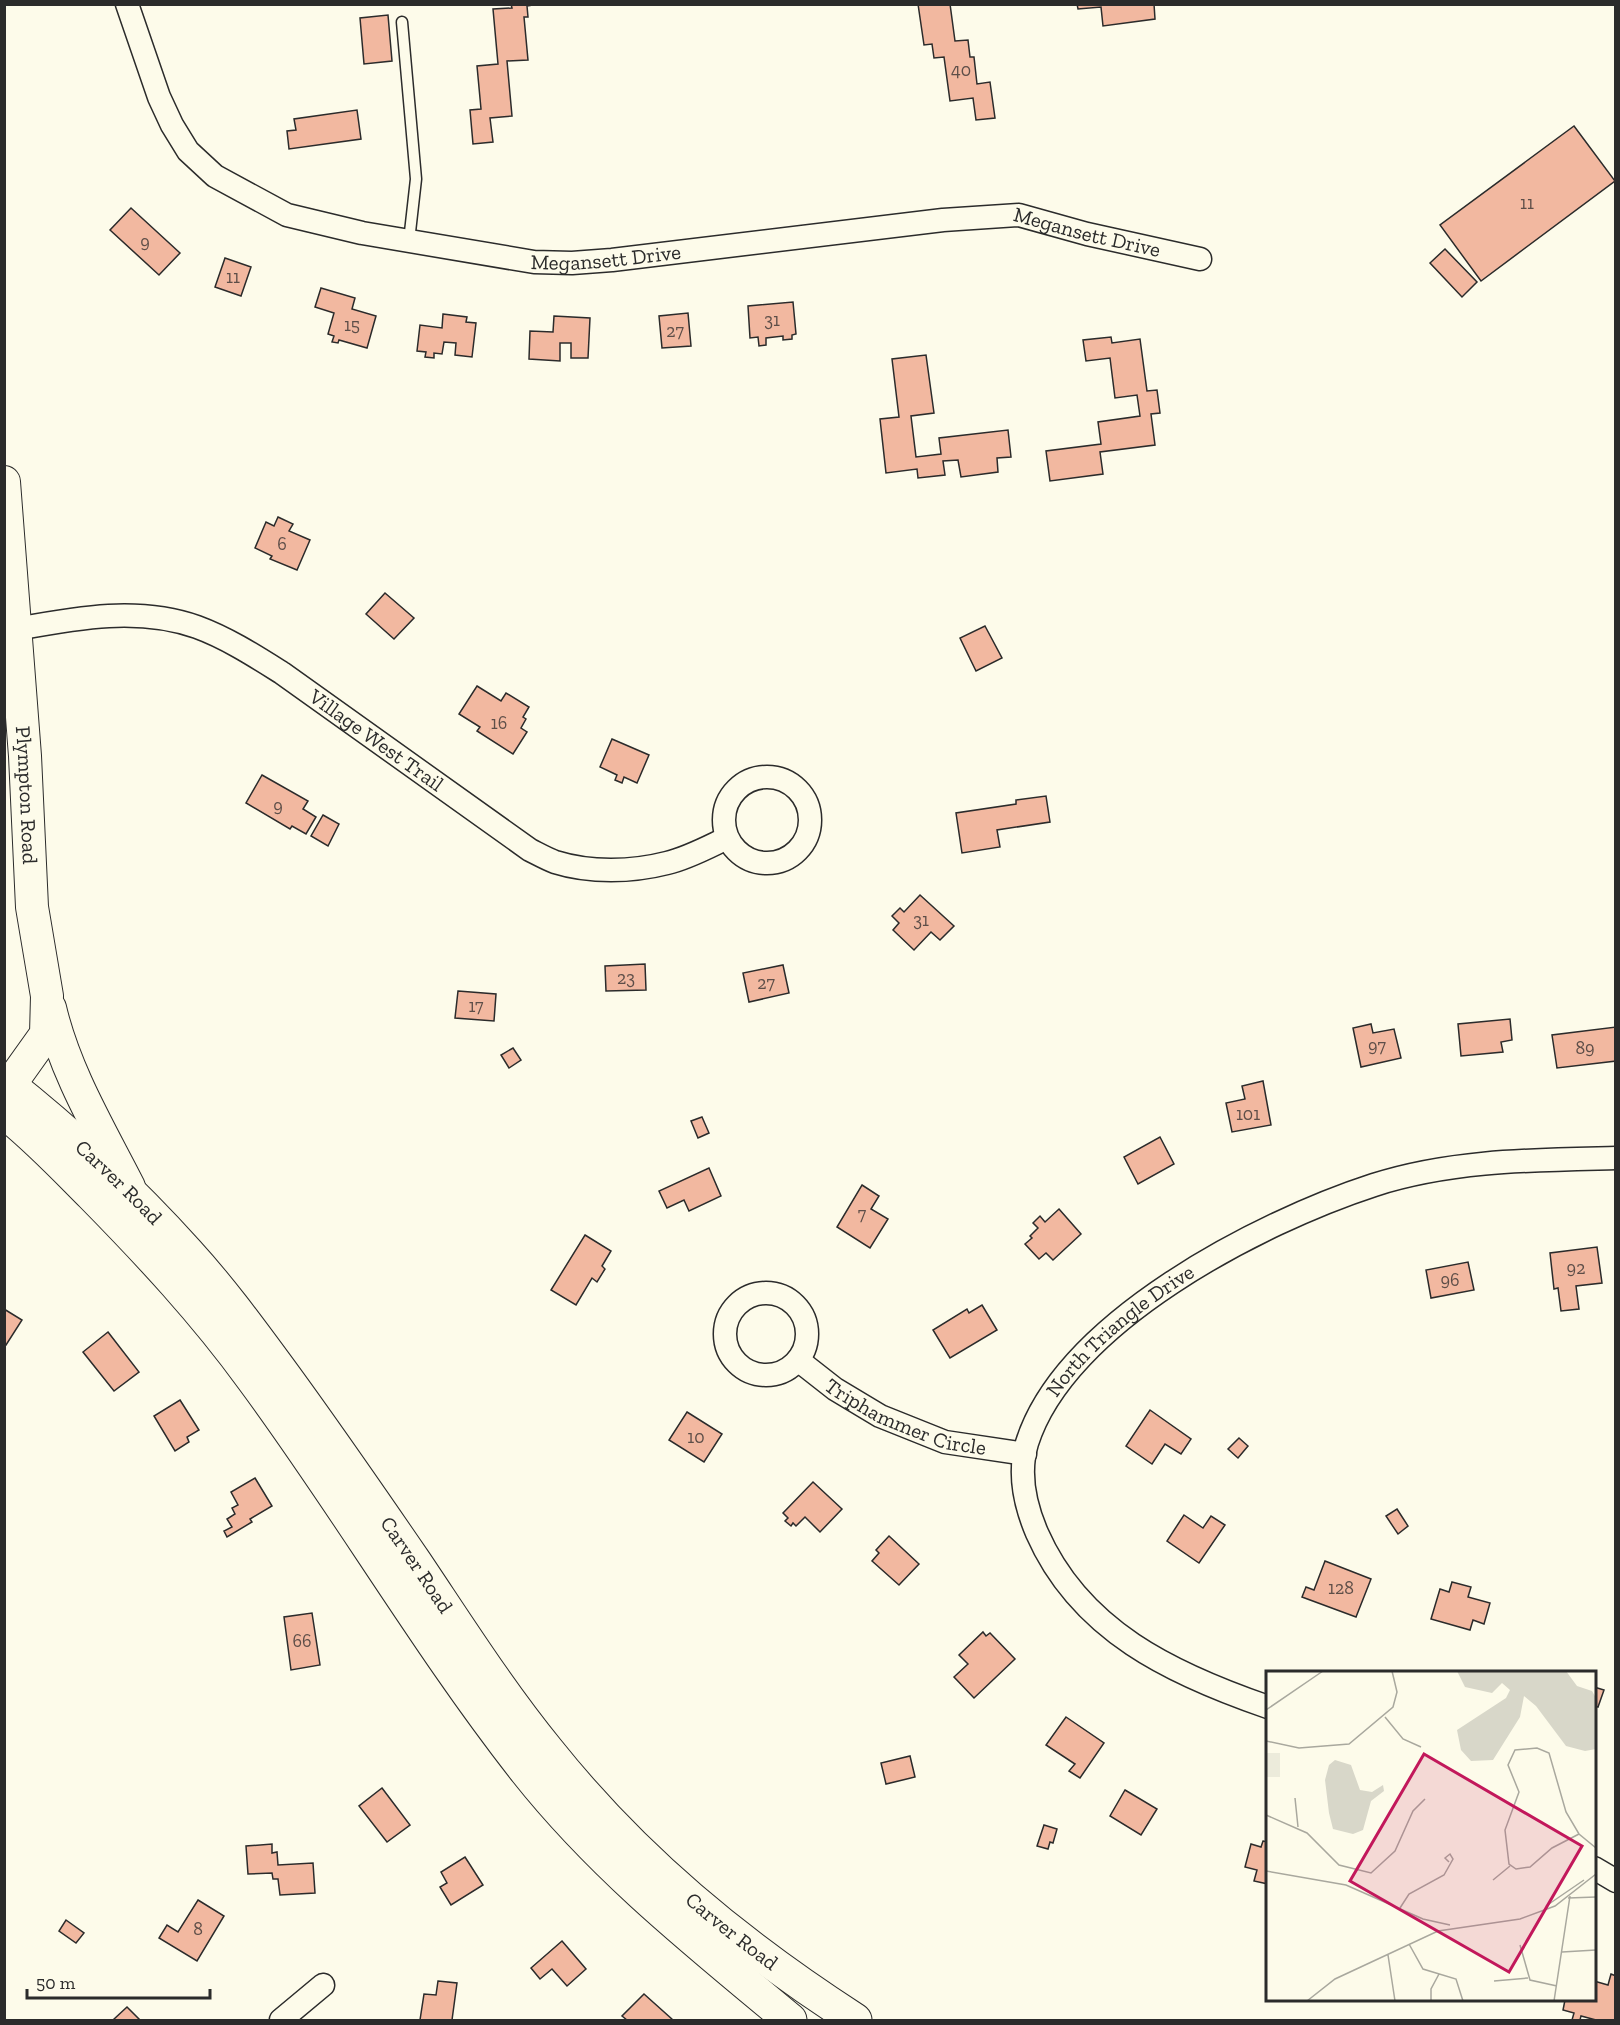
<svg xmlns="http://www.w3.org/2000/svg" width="1620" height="2025" font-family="'Zilla Slab',serif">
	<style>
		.building { fill: #f2b8a0; stroke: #2b2b2b; stroke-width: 1.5 }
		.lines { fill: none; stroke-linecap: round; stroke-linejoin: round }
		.service-casing { stroke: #2b2b2b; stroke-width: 13 }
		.minor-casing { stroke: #2b2b2b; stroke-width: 25 }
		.secondary-casing { stroke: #2b2b2b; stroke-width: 34 }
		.trunk-casing { stroke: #2b2b2b; stroke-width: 35 }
		.service { stroke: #fdfbea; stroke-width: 10 }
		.minor { stroke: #fdfbea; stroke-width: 22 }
		.secondary { stroke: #fdfbea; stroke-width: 32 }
		.trunk { stroke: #fdfbea; stroke-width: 33 }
		.labels { text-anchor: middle; stroke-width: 4.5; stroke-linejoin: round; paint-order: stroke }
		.number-label { font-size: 18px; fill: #5d4e48 }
		.street-label { font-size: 21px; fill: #2b2b2b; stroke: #fdfbea }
		.inset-road { fill: none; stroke: #a9a89e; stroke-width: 1.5 }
		.view { fill: #c2185b; fill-opacity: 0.15; stroke: #c2185b; stroke-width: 3 }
		.inset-edge { fill: none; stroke: #2b2b2b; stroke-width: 3 }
	</style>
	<rect width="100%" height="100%" fill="#fdfbea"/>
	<!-- building -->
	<g class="building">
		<path d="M 511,4 L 539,4 L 527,6 L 528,17 L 524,17 L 528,60 L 507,61 L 512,116 L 490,118 L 493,142 L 473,144 L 470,110 L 481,109 L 477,66 L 498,64 L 493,9 L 512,8 Z"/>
		<path d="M 918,4 L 950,4 L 955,41 L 968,40 L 970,57 L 974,57 L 977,84 L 990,82 L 995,118 L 976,120 L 973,98 L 950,101 L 944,57 L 934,58 L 932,44 L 924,45 Z"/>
		<path d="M 1077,4 L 1154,4 L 1155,19 L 1103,26 L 1101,7 L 1078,9 Z"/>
		<path d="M 388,15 L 392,61 L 364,64 L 360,18 Z"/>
		<path d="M 357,110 L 361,139 L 289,149 L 287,131 L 296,130 L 294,119 Z"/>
		<path d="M 1574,126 L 1615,181 L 1481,281 L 1440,225 Z"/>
		<path d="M 131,208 L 180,253 L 159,275 L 110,230 Z"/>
		<path d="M 1445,249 L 1477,282 L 1462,297 L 1430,263 Z"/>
		<path d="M 225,258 L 251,267 L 241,296 L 215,287 Z"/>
		<path d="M 321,288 L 355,298 L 352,309 L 376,316 L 367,348 L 339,340 L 338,343 L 332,342 L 334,336 L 328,334 L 334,313 L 315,307 Z"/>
		<path d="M 793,302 L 796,334 L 792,335 L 792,339 L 783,340 L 783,336 L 766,338 L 766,345 L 759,346 L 758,337 L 750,338 L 748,306 Z"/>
		<path d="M 688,313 L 691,346 L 662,348 L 659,316 Z"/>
		<path d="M 443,314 L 467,317 L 466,322 L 476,323 L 472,357 L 455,355 L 456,343 L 444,342 L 442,354 L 434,353 L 434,358 L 425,357 L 426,352 L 417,351 L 420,325 L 442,328 Z"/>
		<path d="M 554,316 L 590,318 L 588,358 L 571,358 L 571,343 L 560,343 L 560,361 L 529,359 L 530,331 L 553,332 Z"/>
		<path d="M 1111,337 L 1112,343 L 1140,339 L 1147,391 L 1157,390 L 1160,413 L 1151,414 L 1155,445 L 1100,452 L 1103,474 L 1050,481 L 1046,451 L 1101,444 L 1098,422 L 1140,416 L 1137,395 L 1115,398 L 1110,358 L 1086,361 L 1083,340 Z"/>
		<path d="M 926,355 L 934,413 L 911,416 L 916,457 L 941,454 L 939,438 L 1008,430 L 1011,457 L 997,458 L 998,472 L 961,477 L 958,460 L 943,461 L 945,475 L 918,478 L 917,469 L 886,473 L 880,419 L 899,417 L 892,359 Z"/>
		<path d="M 278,517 L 293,524 L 289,531 L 310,540 L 297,570 L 270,559 L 272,556 L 255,548 L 266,522 L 274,526 Z"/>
		<path d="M 385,593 L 414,618 L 394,639 L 366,614 Z"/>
		<path d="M 985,626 L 1002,658 L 976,671 L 960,638 Z"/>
		<path d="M 477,686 L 501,701 L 506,693 L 529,707 L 523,717 L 526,719 L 521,728 L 527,732 L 513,754 L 477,731 L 480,727 L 459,714 Z"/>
		<path d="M 612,739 L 649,755 L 637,783 L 624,777 L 622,783 L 615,780 L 617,775 L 600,767 Z"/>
		<path d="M 262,775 L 308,801 L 303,809 L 316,817 L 306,834 L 292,826 L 290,829 L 246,803 Z"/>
		<path d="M 1046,796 L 1050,822 L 997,830 L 1000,847 L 962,853 L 956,813 L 1016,804 L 1016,800 Z"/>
		<path d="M 323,815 L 339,824 L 328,846 L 311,836 Z"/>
		<path d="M 920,895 L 954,926 L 940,940 L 931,932 L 914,950 L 893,930 L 899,923 L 892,916 L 900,908 L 904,912 Z"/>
		<path d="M 645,964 L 646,990 L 606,991 L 605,966 Z"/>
		<path d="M 783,965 L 789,993 L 749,1002 L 743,973 Z"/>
		<path d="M 458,991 L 496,994 L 494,1021 L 455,1018 Z"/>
		<path d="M 1510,1019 L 1512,1040 L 1501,1042 L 1503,1052 L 1461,1056 L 1458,1024 Z"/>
		<path d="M 1371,1024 L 1373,1033 L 1394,1029 L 1401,1058 L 1361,1067 L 1353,1028 Z"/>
		<path d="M 1616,1027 L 1616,1061 L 1557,1068 L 1552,1035 Z"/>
		<path d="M 513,1048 L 521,1060 L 509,1068 L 501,1055 Z"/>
		<path d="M 1263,1081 L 1271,1125 L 1232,1132 L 1226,1103 L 1245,1099 L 1242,1086 Z"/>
		<path d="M 702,1117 L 709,1133 L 698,1138 L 691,1121 Z"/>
		<path d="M 1160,1137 L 1174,1164 L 1138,1184 L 1124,1157 Z"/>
		<path d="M 709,1168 L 721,1196 L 689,1211 L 684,1200 L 667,1208 L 659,1191 Z"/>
		<path d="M 862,1185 L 879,1196 L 871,1209 L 888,1219 L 870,1248 L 837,1227 Z"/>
		<path d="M 1059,1209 L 1081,1234 L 1053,1260 L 1046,1253 L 1039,1259 L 1025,1244 L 1032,1238 L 1030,1236 L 1038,1228 L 1033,1223 L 1040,1216 L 1045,1222 Z"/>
		<path d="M 585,1235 L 611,1251 L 602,1266 L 605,1269 L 597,1282 L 592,1278 L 576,1305 L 551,1290 Z"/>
		<path d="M 1597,1247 L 1602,1283 L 1576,1286 L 1579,1309 L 1561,1311 L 1558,1288 L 1554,1289 L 1550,1253 Z"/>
		<path d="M 1468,1262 L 1474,1290 L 1431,1298 L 1426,1270 Z"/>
		<path d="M 982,1305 L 997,1330 L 950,1358 L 933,1330 L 967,1309 L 969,1313 Z"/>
		<path d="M 4,1309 L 22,1320 L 6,1345 L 4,1344 Z"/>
		<path d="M 108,1332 L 139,1372 L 114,1391 L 83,1352 Z"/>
		<path d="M 180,1400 L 199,1430 L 187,1437 L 189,1442 L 175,1451 L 154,1416 Z"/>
		<path d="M 1150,1410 L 1191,1439 L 1181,1454 L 1165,1444 L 1152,1464 L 1126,1446 Z"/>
		<path d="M 687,1412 L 722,1434 L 704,1462 L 669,1440 Z"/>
		<path d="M 1239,1438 L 1248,1446 L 1238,1458 L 1228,1449 Z"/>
		<path d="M 255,1478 L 272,1506 L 250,1519 L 252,1522 L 227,1537 L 224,1531 L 232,1527 L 227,1519 L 235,1514 L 232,1508 L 238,1505 L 231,1492 Z"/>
		<path d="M 813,1482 L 842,1509 L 820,1532 L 805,1517 L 796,1526 L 793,1523 L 791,1526 L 785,1521 L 788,1518 L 783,1513 Z"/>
		<path d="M 1397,1509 L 1408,1526 L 1398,1534 L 1386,1516 Z"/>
		<path d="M 1184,1515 L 1203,1528 L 1211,1516 L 1225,1525 L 1199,1563 L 1167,1541 Z"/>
		<path d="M 889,1536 L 919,1564 L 899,1585 L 872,1561 L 879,1553 L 876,1550 Z"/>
		<path d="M 1325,1561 L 1371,1579 L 1356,1617 L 1302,1597 L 1306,1587 L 1314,1590 Z"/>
		<path d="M 1452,1582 L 1471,1587 L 1468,1597 L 1490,1603 L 1484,1624 L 1473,1620 L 1470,1630 L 1431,1619 L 1440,1589 L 1449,1592 Z"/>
		<path d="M 312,1613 L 320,1665 L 291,1670 L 284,1617 Z"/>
		<path d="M 983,1632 L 986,1636 L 990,1633 L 1015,1659 L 974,1698 L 954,1677 L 968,1664 L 959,1655 Z"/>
		<path d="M 1594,1687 L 1604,1690 L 1598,1707 L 1594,1706 Z"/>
		<path d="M 1066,1717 L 1104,1743 L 1080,1778 L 1069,1771 L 1075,1764 L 1046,1745 Z"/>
		<path d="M 910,1756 L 915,1777 L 886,1784 L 881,1763 Z"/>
		<path d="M 382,1788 L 410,1825 L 387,1842 L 359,1806 Z"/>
		<path d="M 1125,1790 L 1157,1809 L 1141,1835 L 1110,1816 Z"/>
		<path d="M 1044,1825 L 1057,1829 L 1053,1843 L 1050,1842 L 1048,1849 L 1037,1846 Z"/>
		<path d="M 1263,1841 L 1268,1842 L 1268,1884 L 1254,1881 L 1257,1870 L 1245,1867 L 1251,1844 L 1261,1847 Z"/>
		<path d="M 272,1844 L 272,1853 L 277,1852 L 278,1865 L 313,1863 L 315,1893 L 280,1895 L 278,1879 L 273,1879 L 272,1873 L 248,1874 L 246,1846 Z"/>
		<path d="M 465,1857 L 483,1885 L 451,1905 L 440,1887 L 447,1883 L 441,1872 Z"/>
		<path d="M 198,1900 L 224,1916 L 197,1961 L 159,1938 L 167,1925 L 178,1932 Z"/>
		<path d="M 66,1920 L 84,1933 L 76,1943 L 59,1931 Z"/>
		<path d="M 562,1941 L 586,1969 L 567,1986 L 552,1969 L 540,1979 L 531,1968 Z"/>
		<path d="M 1611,1974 L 1616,1976 L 1616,2020 L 1596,2020 L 1581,2016 L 1580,2020 L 1572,2020 L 1574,2013 L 1563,2010 L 1565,2000 L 1594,2000 L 1594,1981 L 1608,1985 Z"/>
		<path d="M 438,1981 L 457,1983 L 452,2020 L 420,2020 L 424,1994 L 436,1995 Z"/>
		<path d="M 644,1994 L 673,2020 L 627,2020 L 622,2016 Z"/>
		<path d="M 127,2007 L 140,2020 L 113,2020 Z"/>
	</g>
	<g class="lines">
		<defs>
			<path id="service" d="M 402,22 L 416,179 L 409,241"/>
			<g id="minor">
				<path id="s1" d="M 127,4 L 159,97 L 172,125 L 188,151 L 215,176 L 287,215 L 362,233 L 534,262 L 572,263 L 612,260 L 943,220 L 1019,215 L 1087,234 L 1200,259"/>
				<path id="s2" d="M 16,629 C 76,618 138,606 197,627 C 227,638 255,656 282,673 L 530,850 C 538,854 547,859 555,862 C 590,873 632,872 667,863 C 688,858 708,847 727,838"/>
				<circle cx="767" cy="820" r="43"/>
				<circle cx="766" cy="1334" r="41"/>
				<path id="s3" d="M 798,1360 L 835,1389 L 880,1416 L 945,1442 L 1025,1454"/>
				<path id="s4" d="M 1268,1707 C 1172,1674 1080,1631 1037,1533 C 1025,1505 1018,1473 1027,1443 C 1065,1322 1260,1222 1374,1185 C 1452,1160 1534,1160 1616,1158"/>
				<path d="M 1594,1868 L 1616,1881"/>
				<path d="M 281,2020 L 323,1985"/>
			</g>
			<g id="secondary">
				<path id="s5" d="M 4,482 L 25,756 L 32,907 L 47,996 L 46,1034 L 4,1093"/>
				<path d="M 50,1008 C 65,1072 100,1130 129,1187"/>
			</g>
			<g id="trunk">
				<path id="s6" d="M 4,1081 C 70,1133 131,1190 187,1252 C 219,1287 247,1325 275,1363 C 323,1428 369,1495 415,1562 C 458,1626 499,1691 548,1751 C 635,1860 739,1945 855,2020"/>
				<path d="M 4,1112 C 36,1137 64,1167 92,1195 C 149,1253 204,1312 252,1378 C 347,1506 427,1645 526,1771 C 602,1867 696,1942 790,2020"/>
			</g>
		</defs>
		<!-- service casing -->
		<use href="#service" class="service-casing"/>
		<!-- minor casing -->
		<use href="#minor" class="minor-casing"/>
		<!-- secondary casing -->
		<use href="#secondary" class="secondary-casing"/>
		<!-- trunk casing -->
		<use href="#trunk" class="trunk-casing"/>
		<!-- service -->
		<use href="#service" class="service"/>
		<!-- minor -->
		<use href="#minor" class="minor"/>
		<!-- secondary -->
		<use href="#secondary" class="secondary"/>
		<!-- trunk -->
		<use href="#trunk" class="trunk"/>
	</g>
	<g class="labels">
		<!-- number labels -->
		<g class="number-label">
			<text x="961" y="76">40</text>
			<text x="1527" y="209">11</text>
			<text x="145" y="248">9</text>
			<text x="233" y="283">11</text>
			<text x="772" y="326">31</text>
			<text x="352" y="331">15</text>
			<text x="675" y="337">27</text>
			<text x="282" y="550">6</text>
			<text x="499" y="729">16</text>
			<text x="278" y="812">9</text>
			<text x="921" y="926">31</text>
			<text x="626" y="984">23</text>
			<text x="766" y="989">27</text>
			<text x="476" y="1012">17</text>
			<text x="1377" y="1052">97</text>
			<text x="1585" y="1054">89</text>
			<text x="1248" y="1120">101</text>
			<text x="862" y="1220">7</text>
			<text x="1576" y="1274">92</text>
			<text x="1450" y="1286">96</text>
			<text x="696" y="1443">10</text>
			<text x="1341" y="1594">128</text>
			<text x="302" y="1647">66</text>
			<text x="198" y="1935">8</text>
		</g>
		<!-- street labels -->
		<g class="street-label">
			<text dy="7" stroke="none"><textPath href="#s1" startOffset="1088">Megansett Drive</textPath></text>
			<text dy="7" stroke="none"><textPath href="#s1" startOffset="602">Megansett Drive</textPath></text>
			<text dy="7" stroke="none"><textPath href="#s2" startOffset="396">Village West Trail</textPath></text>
			<text dy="7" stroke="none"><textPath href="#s5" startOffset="314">Plympton Road</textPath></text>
			<text dy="7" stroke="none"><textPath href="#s6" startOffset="153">Carver Road</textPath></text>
			<text dy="7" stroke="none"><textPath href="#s4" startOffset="540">North Triangle Drive</textPath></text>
			<text dy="7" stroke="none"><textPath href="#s3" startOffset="124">Triphammer Circle</textPath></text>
			<text dy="7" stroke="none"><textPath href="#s6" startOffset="639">Carver Road</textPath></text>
			<text dy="7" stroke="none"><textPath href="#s6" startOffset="1125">Carver Road</textPath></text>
		</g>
	</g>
	<!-- overview -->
	<g transform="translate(1266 1671)">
		<rect width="330" height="330" fill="#fdfbea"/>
		<path d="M 0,82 L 14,82 L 14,106 L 0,106 Z" fill="#ecebdb"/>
		<path d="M 191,0 L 300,0 L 311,15 L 326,20 L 330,27 L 330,78 L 319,80 L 300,75 L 270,35 L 258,25 L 254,46 L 227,89 L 205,90 L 195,79 L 191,59 L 240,27 L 244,19 L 236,12 L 226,22 L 199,16 ZM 69,89 L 85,94 L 94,119 L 106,121 L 117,114 L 118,120 L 105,130 L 97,159 L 87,163 L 67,158 L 63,142 L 59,109 L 63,94 Z" fill="#d8d7c9"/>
		<path class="inset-road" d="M 0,39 L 57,0M 119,46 L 137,68 L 155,76M 0,70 L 33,77 L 83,73 L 127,36 L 131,21 L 126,0M 29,127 L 32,156M 0,144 L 41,162 L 73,194 L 105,202 L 129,180 L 147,140 L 159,128M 313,163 L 286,177 L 264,196 L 250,198 L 243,193 L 239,159 L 253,121 L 242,94 L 249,79 L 271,77 L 283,82 L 300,141 L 313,163 L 330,177M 0,200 L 80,214 L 157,248 L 184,254M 227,209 L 244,195M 302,227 L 330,226M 280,235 L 318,209M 134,237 L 143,223 L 178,204 L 187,188 L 184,183 L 179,187 L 183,191M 143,273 L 157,298 L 190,308 L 197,330M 254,274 L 264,309 L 291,315M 296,281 L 330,279M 122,284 L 129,330M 228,310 L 262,307M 41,330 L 69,308 L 172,260 L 254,248 L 289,235 L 330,203M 165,330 L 165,318 L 173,303M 288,330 L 304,225"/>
		<path class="view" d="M 158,83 L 316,175 L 243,301 L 84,210 Z"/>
		<rect width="330" height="330" class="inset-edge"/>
	</g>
	<!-- border -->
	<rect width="1620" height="2025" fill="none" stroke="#2b2b2b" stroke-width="12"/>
	<!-- scale -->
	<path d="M27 1989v9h183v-9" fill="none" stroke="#2b2b2b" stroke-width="3"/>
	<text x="36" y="1989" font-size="18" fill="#2b2b2b" stroke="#fdfbea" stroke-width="4.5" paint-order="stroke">50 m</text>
</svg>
